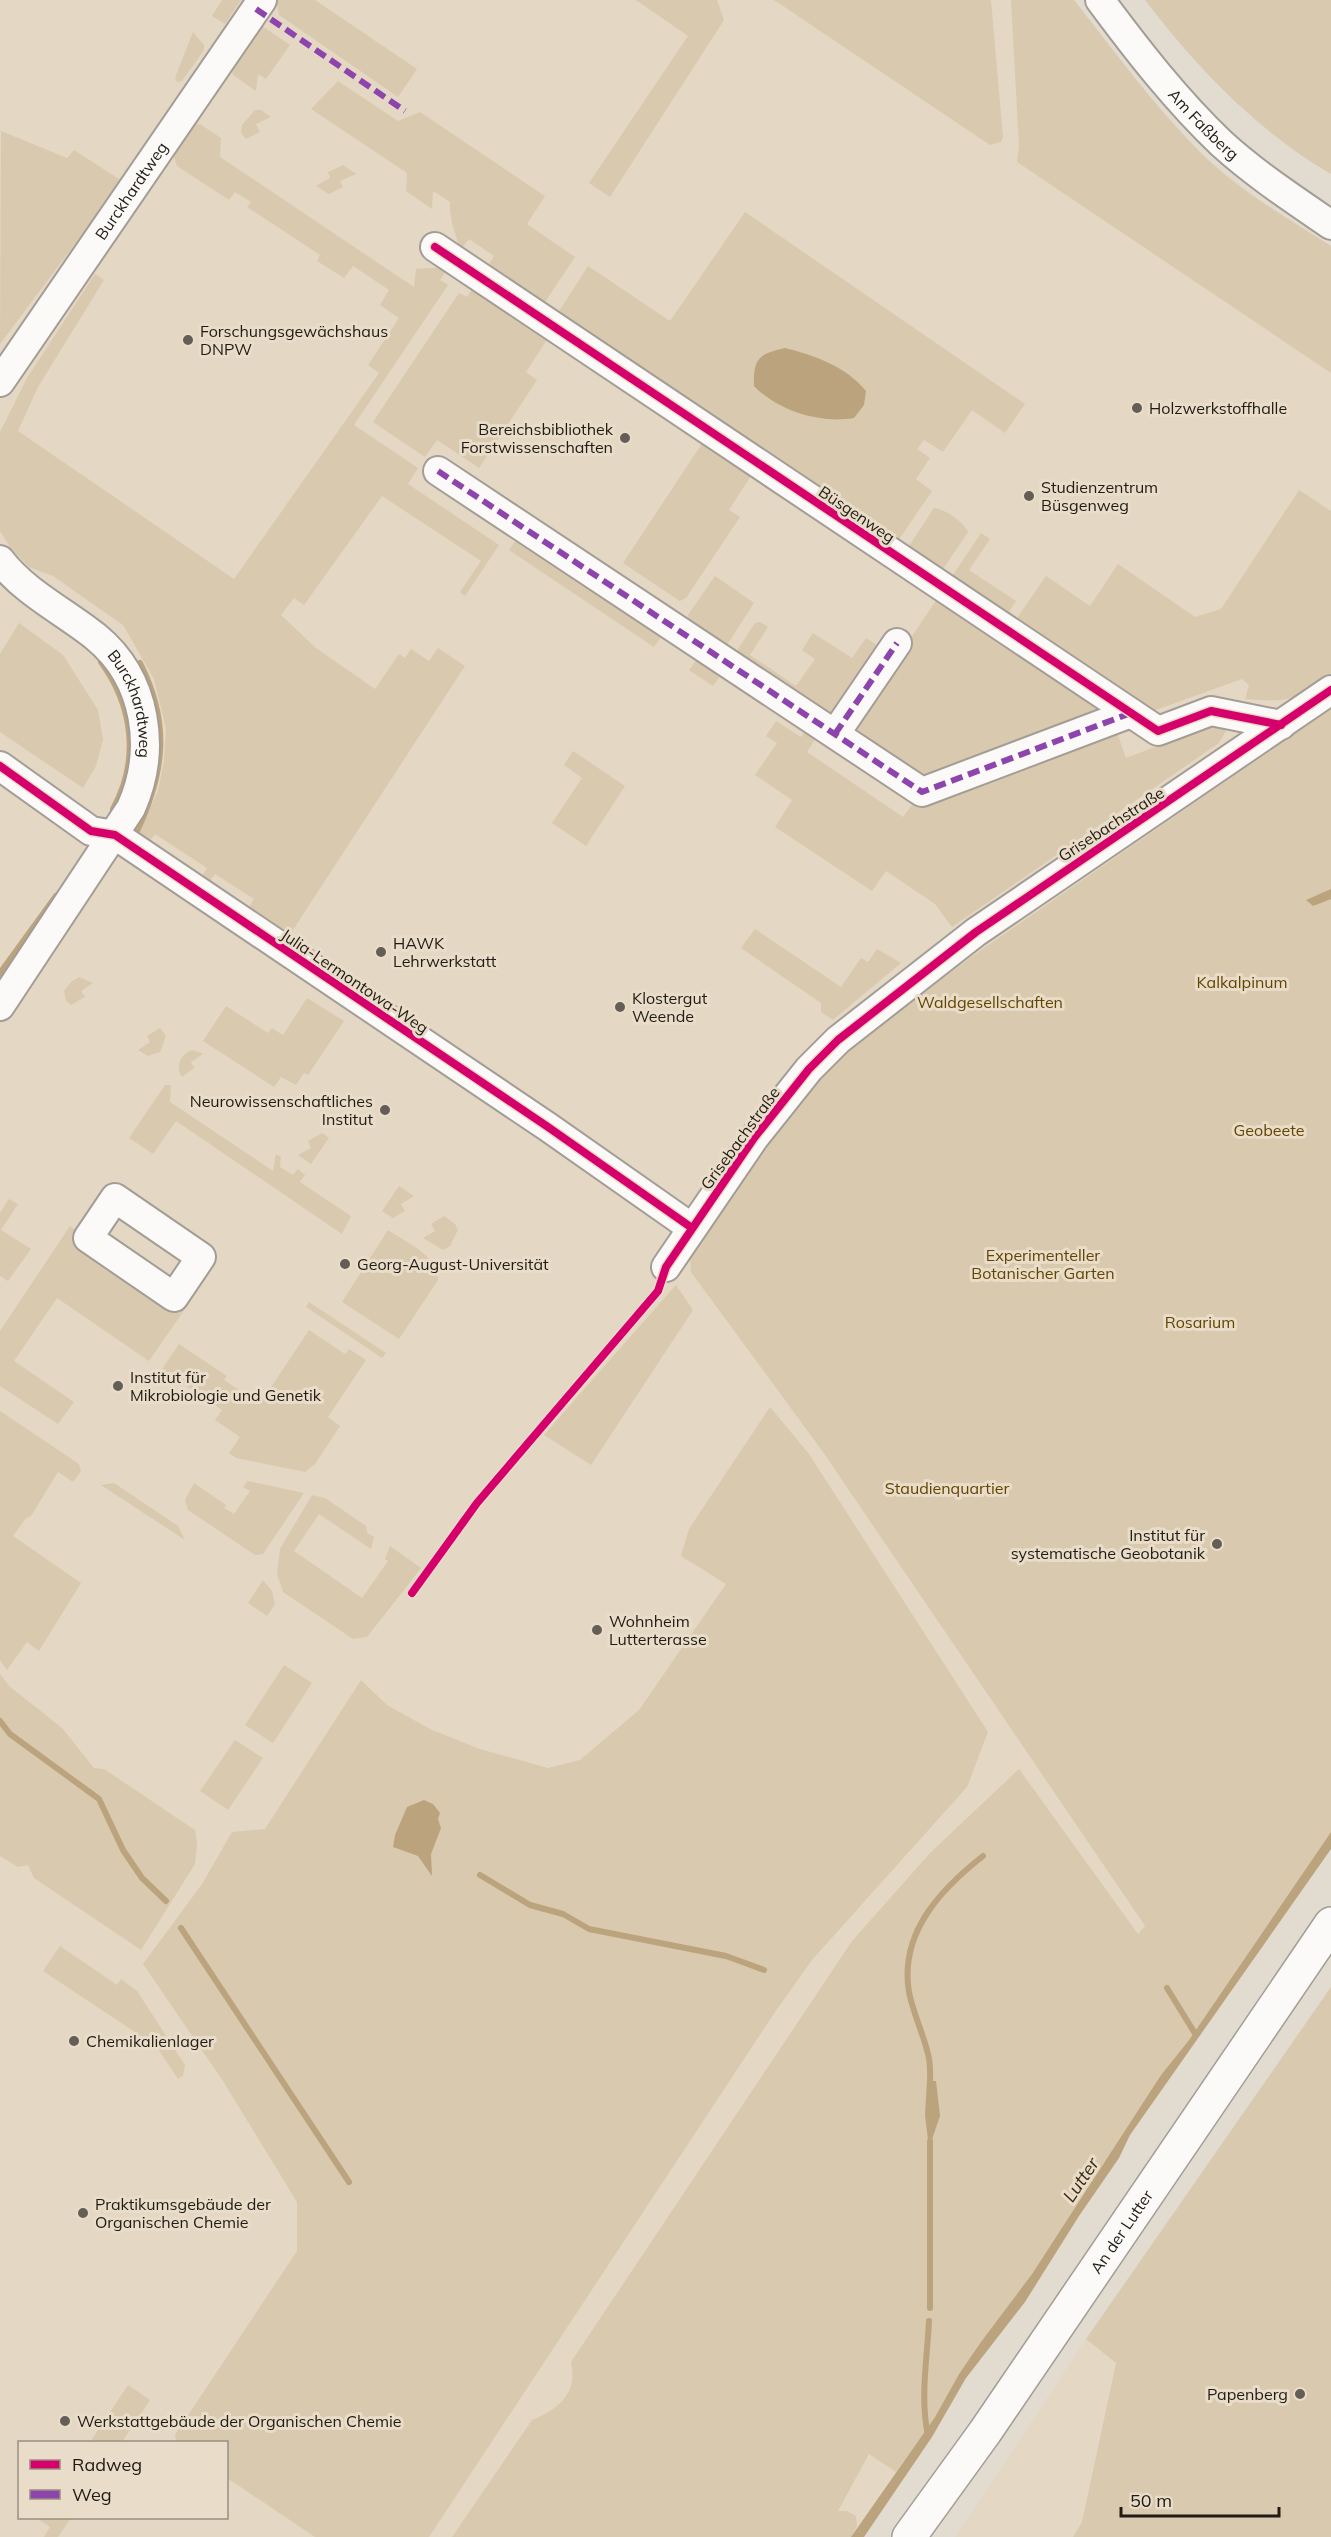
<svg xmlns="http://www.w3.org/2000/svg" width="1331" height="2537" font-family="Mulish,sans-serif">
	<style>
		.built { fill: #e4d8c4; fill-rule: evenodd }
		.green { fill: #d9c9ae }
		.water { fill: #bba47d }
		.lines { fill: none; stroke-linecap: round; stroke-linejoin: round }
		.stream { stroke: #bba47d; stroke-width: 6 }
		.minor-casing { stroke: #a39d95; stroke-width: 32 }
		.major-casing { stroke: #a39d95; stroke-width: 36 }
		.minor { stroke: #fbfaf8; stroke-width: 28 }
		.major { stroke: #fbfaf8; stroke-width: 33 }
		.quiet { stroke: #8e44ad; stroke-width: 6; stroke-dasharray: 12 6; stroke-linecap: butt }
		.cycleway-casing { stroke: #e9ddc9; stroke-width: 11 }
		.cycleway { stroke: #d6006c; stroke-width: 8 }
		.poi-dot { fill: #645e56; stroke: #e9ddc9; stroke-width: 2 }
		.labels { text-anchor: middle; stroke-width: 6; stroke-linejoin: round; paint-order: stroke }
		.street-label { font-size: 16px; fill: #201b14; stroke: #e9ddc9 }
		.poi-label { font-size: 16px; fill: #201b14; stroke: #e9ddc9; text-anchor: start }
		.park-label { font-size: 16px; fill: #634500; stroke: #e9ddc9 }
		.water-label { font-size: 18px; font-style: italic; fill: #382b12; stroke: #e9ddc9 }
	</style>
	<rect width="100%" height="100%" fill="#e2dbd0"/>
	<!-- built -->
	<g class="built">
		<path d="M 0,0 L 1074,0 L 1141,87 L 1202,154 L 1260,200 L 1331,246 L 1331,709 L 978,952 L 839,1056 L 788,1118 L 690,1256 L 691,1271 L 871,1517 L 1204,2016 L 935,2417 L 851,2537 L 0,2537 ZM 20,2442 L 226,2442 L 226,2518 L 20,2518 Z"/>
		<path d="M 1086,2339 L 1116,2363 L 1082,2522 L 1073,2537 L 955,2537 Z"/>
	</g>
	<!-- green -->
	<g class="green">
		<path d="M 222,0 L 241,0 L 225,24 L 212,16 Z"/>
		<path d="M 276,0 L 315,0 L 417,69 L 398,97 L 279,15 Z"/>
		<path d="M 636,0 L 717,0 L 724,20 L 610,197 L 589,183 L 688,36 Z"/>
		<path d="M 774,0 L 991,0 L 1003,137 L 1001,142 L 990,145 Z"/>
		<path d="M 1011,0 L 1074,0 C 1115,52 1154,106 1200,152 C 1238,190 1287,218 1331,246 L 1331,373 L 1017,162 L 1019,147 Z"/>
		<path d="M 1145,0 L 1331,0 L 1331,174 C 1257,131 1197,68 1145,0 Z"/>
		<path d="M 259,24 L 290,45 L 266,79 L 258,74 L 256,91 L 233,75 L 231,65 Z"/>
		<path d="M 193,32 L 204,45 L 204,50 L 182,81 L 177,82 L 175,78 Z"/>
		<path d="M 338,81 L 398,121 L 420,112 L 545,196 L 527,224 L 575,257 L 545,302 L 538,303 L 486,269 L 494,256 L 469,239 L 460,251 C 456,233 449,221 450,202 L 433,191 L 432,209 L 406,191 L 407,173 L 311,109 Z"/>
		<path d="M 255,110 L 261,110 L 271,117 L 256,124 L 260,132 L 246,139 L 241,133 L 242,125 Z"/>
		<path d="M 200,124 L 221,138 L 220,157 L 414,287 L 416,269 L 448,267 L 440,280 L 448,285 L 354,425 L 418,468 L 408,484 L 499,545 L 465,596 L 460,592 L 481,561 L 382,496 L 304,605 L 294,598 L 281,615 L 316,648 L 375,689 L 399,654 L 405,658 L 411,649 L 429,661 L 438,648 L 465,666 L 287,939 L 246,912 L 254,899 L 215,874 L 207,886 L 199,881 L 207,868 L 155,834 L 146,846 L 137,836 L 158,791 L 164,761 L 166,729 L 154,679 L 123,625 L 53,576 L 29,567 L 11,549 L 0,531 L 0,432 L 27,378 L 95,274 L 104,280 L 38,387 L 18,431 L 234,579 L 379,373 L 368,365 L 399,318 L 380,305 L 389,290 L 353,266 L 344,278 L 317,261 L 320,255 L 247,207 L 251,202 L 235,192 L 229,200 L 177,166 L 172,151 L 189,126 Z"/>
		<path d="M 1,131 L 67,158 L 74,150 L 122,181 L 0,344 Z"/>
		<path d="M 343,165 L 356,174 L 340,181 L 343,187 L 329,194 L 316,186 L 330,178 L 328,172 Z"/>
		<path d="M 745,212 L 1025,404 L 1005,433 L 972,410 L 943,452 L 924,440 L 917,449 L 930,458 L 916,479 L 932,491 L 898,541 L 558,313 L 588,266 L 670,321 Z"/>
		<path d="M 475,285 L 550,335 L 526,372 L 537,380 L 479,468 L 437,440 L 425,457 L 373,422 L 459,293 L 467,297 Z"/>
		<path d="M 705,439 L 754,471 L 729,510 L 740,517 L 686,598 L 680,601 L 623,563 Z"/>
		<path d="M 1299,490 L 1331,511 L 1331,673 C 1292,700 1293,703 1245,699 L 1249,685 L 1242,679 L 1153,711 L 1015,621 L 1046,576 L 1090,606 L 1118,564 L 1195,617 L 1221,609 Z"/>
		<path d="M 934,508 C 945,509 964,522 968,532 L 941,572 L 907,549 Z"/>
		<path d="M 981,533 L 990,539 L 969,570 L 1016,601 L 1004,619 L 951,578 Z"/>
		<path d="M 518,537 L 659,630 L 661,637 L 654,647 L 509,550 Z"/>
		<path d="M 715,576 L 754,603 L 727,645 L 687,624 L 688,615 Z"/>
		<path d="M 939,596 L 1100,706 L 1099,711 L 923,780 L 851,734 L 852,725 Z"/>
		<path d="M 760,622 L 768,627 L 750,655 L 796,686 L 815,659 L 802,650 L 813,633 L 852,658 L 866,638 L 883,649 L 830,720 L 737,658 L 738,649 L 755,623 Z"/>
		<path d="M 19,623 L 63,655 L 98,710 L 103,739 L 96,766 L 83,788 L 0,732 L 0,654 Z"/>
		<path d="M 697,659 L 723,672 L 713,686 L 689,670 Z"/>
		<path d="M 1331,709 L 1331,1832 L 1189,2040 L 1161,2075 L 1032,2274 L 959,2374 L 935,2417 L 896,2472 L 869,2454 L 838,2511 L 847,2511 L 856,2516 L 857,2526 L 851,2537 L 452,2537 L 532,2420 C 559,2409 578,2393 571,2362 L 852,1941 L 931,1852 L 1019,1769 L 1138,1934 L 1145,1926 L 823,1452 L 691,1272 L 690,1256 L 788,1118 L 839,1056 L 978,952 Z"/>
		<path d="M 776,721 L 801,737 L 807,729 L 817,736 L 807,752 L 903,817 L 914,802 L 1115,727 L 1126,758 L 1218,723 L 1226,731 L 1219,743 L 952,927 L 935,904 L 886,871 L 872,891 L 775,827 L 792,800 L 755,775 L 777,743 L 766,736 Z"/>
		<path d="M 573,751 L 625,786 L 586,846 L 552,823 L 582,778 L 564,765 Z"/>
		<path d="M 755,929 L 841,987 L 861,958 L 868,962 L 877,949 L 901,963 L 833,1020 L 821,1012 L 821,1003 L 741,948 Z"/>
		<path d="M 79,977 L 93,983 L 81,991 L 85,997 L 71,1005 L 66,1001 L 64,991 L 71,982 Z"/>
		<path d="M 307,998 L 344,1021 L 308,1075 L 304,1073 L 296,1085 L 281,1077 L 274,1087 L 203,1041 L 226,1006 L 268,1033 L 272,1028 L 283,1035 Z"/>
		<path d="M 160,1028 L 166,1036 L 160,1052 L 148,1056 L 138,1050 L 150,1042 L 147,1036 Z"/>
		<path d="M 193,1050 L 203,1054 L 191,1062 L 194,1068 L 182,1077 C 175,1066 181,1053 193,1050 Z"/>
		<path d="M 165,1085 L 171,1085 L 170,1102 L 273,1171 L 276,1154 L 281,1157 L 280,1167 L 293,1175 L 298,1169 L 305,1175 L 300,1182 L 351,1216 L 342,1234 L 176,1121 L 153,1154 L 129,1138 Z"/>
		<path d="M 322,1133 L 329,1138 L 311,1164 L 298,1155 L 311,1148 L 308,1141 Z"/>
		<path d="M 399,1186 L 414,1196 L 401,1204 L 405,1211 L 393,1218 L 382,1211 Z"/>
		<path d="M 9,1199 L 18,1204 L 1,1230 L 31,1249 L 8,1281 L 0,1276 L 0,1213 Z"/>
		<path d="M 444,1216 L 455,1224 L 458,1230 L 450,1246 L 443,1250 L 423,1238 L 435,1231 L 431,1224 Z"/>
		<path d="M 70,1226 L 187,1306 L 149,1361 L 57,1298 L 14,1361 L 74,1402 L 58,1424 L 0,1386 L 0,1331 Z"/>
		<path d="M 388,1230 C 405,1242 438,1255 438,1280 L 399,1339 L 342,1302 Z"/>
		<path d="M 676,1285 L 693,1310 L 591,1465 L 544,1435 Z"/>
		<path d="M 309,1302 L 386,1353 L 382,1358 L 306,1307 Z"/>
		<path d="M 309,1330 L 345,1354 L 349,1349 L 366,1360 L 328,1417 L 340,1426 L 315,1464 L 305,1472 L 236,1458 L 229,1453 L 240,1437 L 215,1420 L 222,1410 L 162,1369 L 179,1344 L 227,1376 L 224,1380 L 260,1404 Z"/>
		<path d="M 770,1407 L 809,1454 L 988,1732 L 967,1787 L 812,1960 L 775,2012 L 429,2537 L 315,2537 L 227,2478 L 226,2442 L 176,2442 L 175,2435 L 297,2251 L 297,2202 L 223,2081 L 143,1964 L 202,1884 L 232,1832 L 265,1829 L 361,1680 L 387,1705 L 432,1730 L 480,1749 L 548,1768 L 580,1760 L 639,1710 L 726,1584 L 681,1556 L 689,1529 Z"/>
		<path d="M 0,1411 L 79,1464 L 81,1471 L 73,1482 L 58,1472 L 31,1516 L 26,1518 L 13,1536 L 81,1583 L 39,1651 L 27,1642 L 7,1670 L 0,1660 Z"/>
		<path d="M 248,1481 L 304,1493 L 263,1554 L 255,1555 L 188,1510 L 185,1500 L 194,1483 L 226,1505 L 224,1508 L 234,1514 L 250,1491 L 243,1487 Z"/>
		<path d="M 114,1483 L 178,1526 L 185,1540 L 101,1485 Z"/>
		<path d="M 312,1495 L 325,1498 L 366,1526 L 367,1533 L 374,1537 L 371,1549 L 319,1514 L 294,1551 L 362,1598 L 388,1561 L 385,1559 L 390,1546 L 421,1568 L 367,1637 L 353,1639 L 283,1592 L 277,1574 L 280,1549 Z"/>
		<path d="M 263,1580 L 272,1591 L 275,1604 L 267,1616 L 248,1603 Z"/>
		<path d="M 284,1665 L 312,1683 L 273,1743 L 245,1725 Z"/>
		<path d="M 0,1674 L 9,1686 L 62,1728 L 94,1768 L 104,1769 L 195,1830 L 197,1843 L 195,1864 L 141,1950 L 34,1878 L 28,1865 L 18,1867 L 0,1856 Z"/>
		<path d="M 235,1740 L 263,1758 L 228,1810 L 200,1791 Z"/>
		<path d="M 60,1946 L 117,1985 L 121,1979 L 137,1991 L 185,2065 L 183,2076 L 178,2079 L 156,2046 L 43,1971 Z"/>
		<path d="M 1331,1987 L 1331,2537 L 1073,2537 L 1082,2522 L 1116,2363 L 1086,2339 Z"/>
		<path d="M 128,2385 L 150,2400 L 122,2442 L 90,2442 Z"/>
		<path d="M 39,2518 L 71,2518 L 58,2537 L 44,2537 L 50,2527 L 38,2519 Z"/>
	</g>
	<!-- water -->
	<g class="water">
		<path d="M 785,348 C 816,356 845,366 866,391 L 864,405 L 854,418 C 820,424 778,411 754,386 C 753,358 759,354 785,348 Z"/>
		<path d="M 1331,889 L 1331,899 L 1313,906 L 1306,900 Z"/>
		<path d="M 424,1800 L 433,1804 L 440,1813 L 438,1819 L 441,1828 L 431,1854 L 432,1876 L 418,1856 L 393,1847 L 395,1835 L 407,1807 Z"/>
		<path d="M 1331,1832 L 1331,1849 L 1130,2135 L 1119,2158 L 1079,2216 L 1025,2302 L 966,2378 L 932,2437 L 864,2537 L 851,2537 L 935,2417 L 959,2374 L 981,2342 L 1032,2274 L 1161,2075 L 1189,2040 Z"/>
		<path d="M 927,2081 L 936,2081 L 940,2116 L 929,2148 L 925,2115 Z"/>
	</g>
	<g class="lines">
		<!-- stream -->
		<g class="stream">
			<path d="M 101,662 C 133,706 140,760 113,809"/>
			<path d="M 137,831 C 165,772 170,722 140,663"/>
			<path d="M 0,973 L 56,896"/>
			<path d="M 0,1721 L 10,1734 L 99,1799 L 123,1850 L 142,1878 L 166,1901"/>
			<path d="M 480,1875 L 530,1905 L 563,1914 L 589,1929 L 726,1956 L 764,1970"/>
			<path d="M 181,1928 L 349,2182"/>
			<path d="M 1167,1988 L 1196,2035"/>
			<path d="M 930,2086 C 930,2076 931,2064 928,2054 C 923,2033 913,2013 909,1992 C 899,1933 941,1889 983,1856"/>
			<path d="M 930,2141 L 930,2308"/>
			<path d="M 928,2436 C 920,2398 927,2360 929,2321"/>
		</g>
		<defs>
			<g id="minor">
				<path id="s1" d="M 1100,0 C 1137,50 1176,100 1221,143 C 1255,174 1293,199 1331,225"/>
				<path d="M 435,247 L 1158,731 L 1211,711 L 1281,725"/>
				<path id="s2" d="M 0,382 L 262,0"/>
				<path d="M 438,471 L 922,792 L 1131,713"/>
				<path id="s3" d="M 0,560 C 24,592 65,612 96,637 C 147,679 157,750 131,808 L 0,1006"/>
				<path d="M 835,734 L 897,643"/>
				<path d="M 0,766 L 91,831 L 115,835 L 548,1127 L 692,1228"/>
				<path d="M 115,1198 L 201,1257 L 174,1297 L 88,1238 Z"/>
				<path d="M 666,1267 L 754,1138 L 809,1069 L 838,1040 L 976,932 L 1331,690"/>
			</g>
			<g id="major">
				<path id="s4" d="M 909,2537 L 985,2432 L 1331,1924"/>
			</g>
		</defs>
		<!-- minor casing -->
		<use href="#minor" class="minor-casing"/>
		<!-- major casing -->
		<use href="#major" class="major-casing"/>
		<!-- minor -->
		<use href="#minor" class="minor"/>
		<!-- major -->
		<use href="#major" class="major"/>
		<!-- quiet -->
		<g class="quiet">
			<path d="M 256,9 L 405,111"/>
			<path d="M 438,471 L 922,792 L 1131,713"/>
			<path d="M 835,734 L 897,643"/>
		</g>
		<defs>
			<g id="cycleway">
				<path d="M 435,247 L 1158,731 L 1211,711 L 1281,725"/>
				<path d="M 0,766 L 91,831 L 115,835 L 548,1127 L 692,1228"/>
				<path d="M 412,1593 L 477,1503 L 658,1291 L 666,1267 L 754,1138 L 809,1069 L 838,1040 L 976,932 L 1331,690"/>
			</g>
		</defs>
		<!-- cycleway casing -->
		<use href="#cycleway" class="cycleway-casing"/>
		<!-- cycleway -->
		<use href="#cycleway" class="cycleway"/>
	</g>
	<!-- markers -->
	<g class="poi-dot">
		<circle cx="188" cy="340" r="6"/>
		<circle cx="1137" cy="408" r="6"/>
		<circle cx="625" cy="438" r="6"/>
		<circle cx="1029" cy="496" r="6"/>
		<circle cx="381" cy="952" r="6"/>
		<circle cx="620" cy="1007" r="6"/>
		<circle cx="385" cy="1110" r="6"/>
		<circle cx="345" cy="1264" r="6"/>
		<circle cx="118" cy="1386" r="6"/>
		<circle cx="1217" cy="1544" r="6"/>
		<circle cx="597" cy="1630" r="6"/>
		<circle cx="74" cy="2041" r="6"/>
		<circle cx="83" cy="2213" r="6"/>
		<circle cx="1300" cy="2394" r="6"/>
		<circle cx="65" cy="2421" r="6"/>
	</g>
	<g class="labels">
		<!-- street labels -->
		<g class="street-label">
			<text dy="6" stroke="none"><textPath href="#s1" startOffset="162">Am Faßberg</textPath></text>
			<text dy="6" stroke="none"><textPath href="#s2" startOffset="232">Burckhardtweg</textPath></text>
			<text transform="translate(857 514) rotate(34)" y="6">Büsgenweg</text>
			<text dy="6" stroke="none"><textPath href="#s3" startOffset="202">Burckhardtweg</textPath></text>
			<text transform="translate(1111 824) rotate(-33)" y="6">Grisebachstraße</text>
			<text transform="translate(355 981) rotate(34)" y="6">Julia-Lermontowa-Weg</text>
			<text transform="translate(740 1138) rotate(-54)" y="6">Grisebachstraße</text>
			<text dy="6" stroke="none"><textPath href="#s4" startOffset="372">An der Lutter</textPath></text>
		</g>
		<!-- poi labels -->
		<g class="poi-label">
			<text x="200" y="337">Forschungsgewächshaus<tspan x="200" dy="18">DNPW</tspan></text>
			<text x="1149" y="414">Holzwerkstoffhalle</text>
			<text x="613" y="435" text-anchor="end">Bereichsbibliothek<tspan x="613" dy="18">Forstwissenschaften</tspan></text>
			<text x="1041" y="493">Studienzentrum<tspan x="1041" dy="18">Büsgenweg</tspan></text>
			<text x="393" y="949">HAWK<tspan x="393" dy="18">Lehrwerkstatt</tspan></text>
			<text x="632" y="1004">Klostergut<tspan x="632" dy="18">Weende</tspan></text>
			<text x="373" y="1107" text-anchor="end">Neurowissenschaftliches<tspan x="373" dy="18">Institut</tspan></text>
			<text x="357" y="1270">Georg-August-Universität</text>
			<text x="130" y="1383">Institut für<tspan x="130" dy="18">Mikrobiologie und Genetik</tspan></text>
			<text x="1205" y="1541" text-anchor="end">Institut für<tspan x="1205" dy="18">systematische Geobotanik</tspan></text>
			<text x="609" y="1627">Wohnheim<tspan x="609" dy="18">Lutterterasse</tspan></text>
			<text x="86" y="2047">Chemikalienlager</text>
			<text x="95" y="2210">Praktikumsgebäude der<tspan x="95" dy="18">Organischen Chemie</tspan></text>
			<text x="1288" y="2400" text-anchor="end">Papenberg</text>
			<text x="77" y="2427">Werkstattgebäude der Organischen Chemie</text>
		</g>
		<!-- park labels -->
		<g class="park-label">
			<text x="1242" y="988">Kalkalpinum</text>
			<text x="990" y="1008">Waldgesellschaften</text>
			<text x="1269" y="1136">Geobeete</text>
			<text x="1043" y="1261">Experimenteller<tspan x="1043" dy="18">Botanischer Garten</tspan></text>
			<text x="1200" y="1328">Rosarium</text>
			<text x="947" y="1494">Staudienquartier</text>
		</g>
		<!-- water labels -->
		<g class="water-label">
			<text transform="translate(1081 2180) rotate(-56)" y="6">Lutter</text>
		</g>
	</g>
	<!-- legend -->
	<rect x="18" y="2441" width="210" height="78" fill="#e9ddc9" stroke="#998f81" stroke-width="1.5"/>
	<rect x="30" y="2460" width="30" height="9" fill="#d6006c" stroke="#998f81" stroke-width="1.5"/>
	<text x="72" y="2471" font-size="18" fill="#201b14">Radweg</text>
	<rect x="30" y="2490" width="30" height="9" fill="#8e44ad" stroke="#998f81" stroke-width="1.5"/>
	<text x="72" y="2501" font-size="18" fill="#201b14">Weg</text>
	<!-- scale -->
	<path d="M1121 2507v9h158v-9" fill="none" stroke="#201b14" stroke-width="3"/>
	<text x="1130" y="2507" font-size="18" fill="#201b14" stroke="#e9ddc9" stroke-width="4.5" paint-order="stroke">50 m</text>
</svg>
